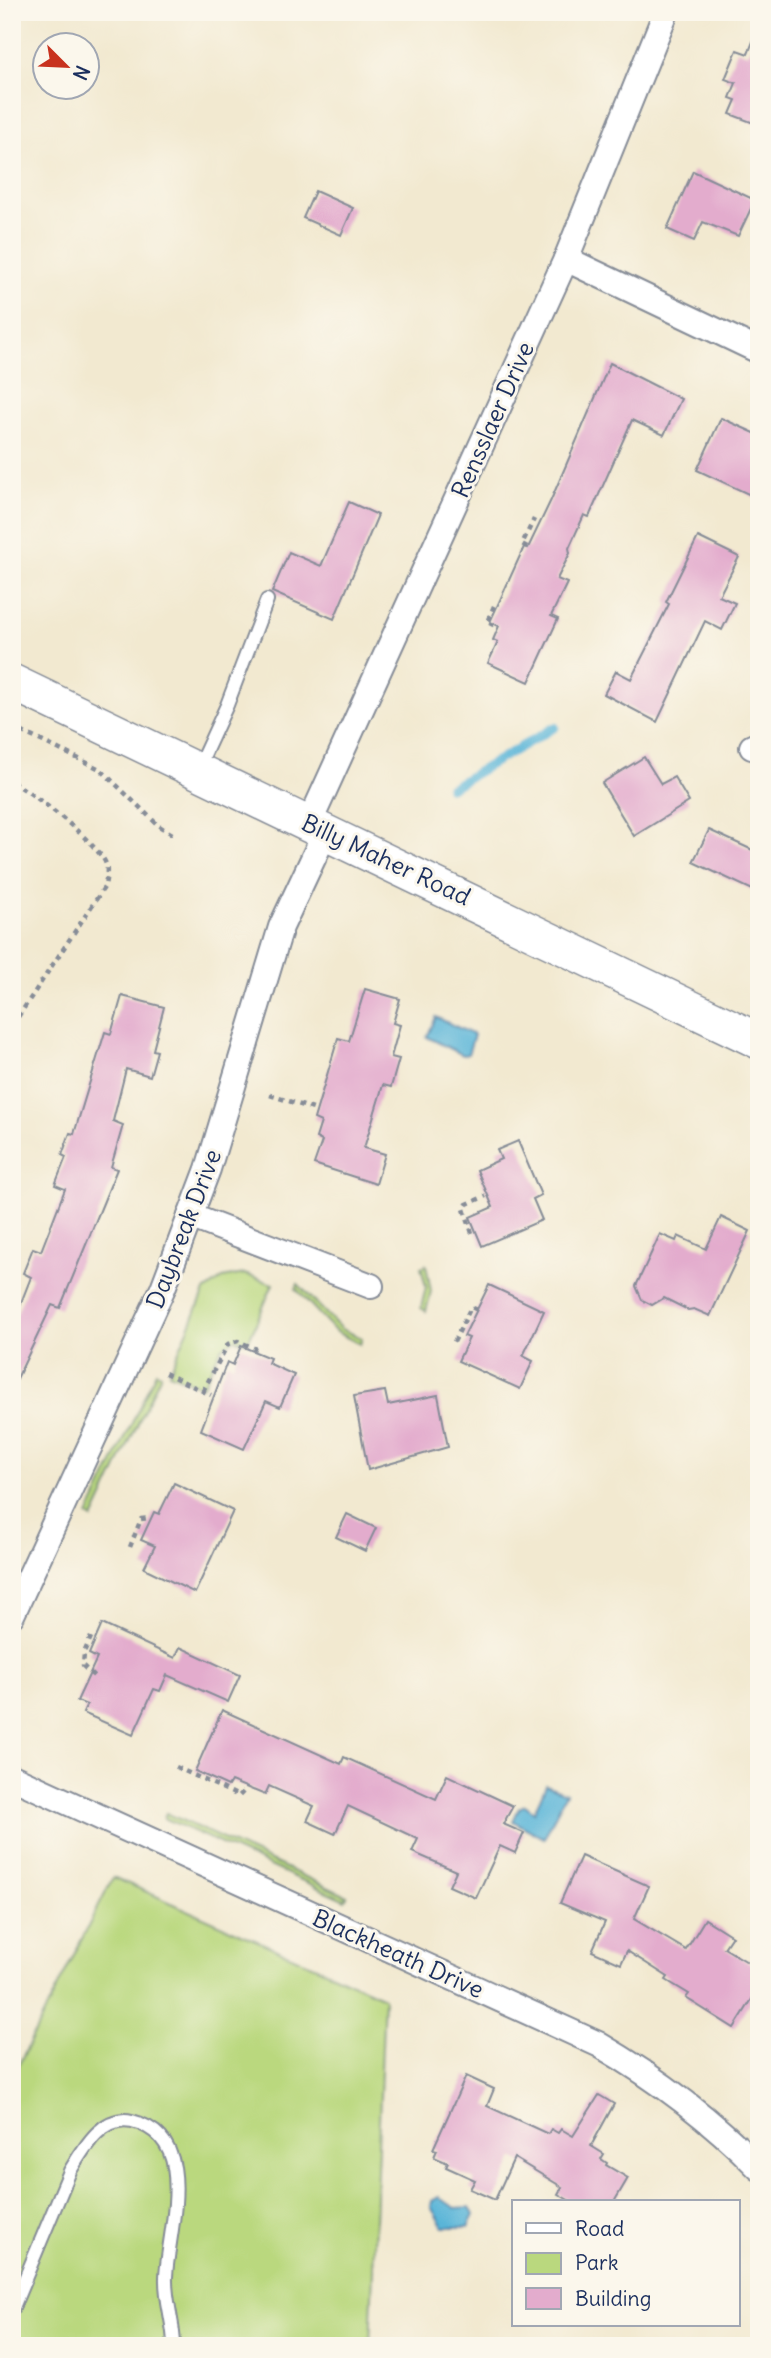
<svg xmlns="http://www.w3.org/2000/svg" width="771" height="2358" font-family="Delius,sans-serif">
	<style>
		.green { fill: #bad87e; stroke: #6a846e; stroke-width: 2 }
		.water { fill: #5ab5d8; stroke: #3a729b; stroke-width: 2 }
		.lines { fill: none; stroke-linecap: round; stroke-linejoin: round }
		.stream { stroke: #5ab5d8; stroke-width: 9 }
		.building { fill: #e3accd }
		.service-casing { stroke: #868c97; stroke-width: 16 }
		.minor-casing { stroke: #868c97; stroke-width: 28 }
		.secondary-casing { stroke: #868c97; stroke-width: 38 }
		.path { stroke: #868c97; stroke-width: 4.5; stroke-dasharray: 5 5; stroke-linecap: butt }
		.service { stroke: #fff; stroke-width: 12 }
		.minor { stroke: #fff; stroke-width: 24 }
		.secondary { stroke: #fff; stroke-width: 35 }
		.labels { text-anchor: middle; stroke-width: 6; stroke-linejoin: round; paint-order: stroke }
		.street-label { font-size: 24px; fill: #1b2f5e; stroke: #fbf7ec }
	</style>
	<rect width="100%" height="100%" fill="#fbf7ec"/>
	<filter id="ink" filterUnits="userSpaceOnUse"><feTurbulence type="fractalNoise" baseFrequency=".0143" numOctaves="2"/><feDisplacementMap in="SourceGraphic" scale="14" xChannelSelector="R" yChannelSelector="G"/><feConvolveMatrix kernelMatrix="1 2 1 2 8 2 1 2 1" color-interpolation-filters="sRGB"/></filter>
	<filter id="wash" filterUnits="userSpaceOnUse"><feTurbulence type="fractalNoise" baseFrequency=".00686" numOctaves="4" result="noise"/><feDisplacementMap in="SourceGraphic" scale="28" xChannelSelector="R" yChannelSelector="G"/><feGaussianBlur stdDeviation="1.57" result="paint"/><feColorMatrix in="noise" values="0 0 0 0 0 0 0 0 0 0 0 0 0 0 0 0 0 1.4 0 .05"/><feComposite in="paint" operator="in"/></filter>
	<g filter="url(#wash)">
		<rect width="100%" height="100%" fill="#f2e9d0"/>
		<!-- green -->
		<g class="green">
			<path d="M 426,1265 L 431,1291 L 426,1311 L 421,1308 L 426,1287 L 421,1267 Z"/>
			<path d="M 244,1274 L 273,1284 L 248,1342 L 235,1339 L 221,1349 L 202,1387 L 169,1373 L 205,1291 L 223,1278 Z"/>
			<path d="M 298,1284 L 341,1329 L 362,1338 L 360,1344 L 336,1332 L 296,1289 Z"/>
			<path d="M 156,1372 L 161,1374 L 93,1519 L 88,1516 Z"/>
			<path d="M 166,1813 L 347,1896 L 345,1900 L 164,1818 Z"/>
			<path d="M 113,1877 L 384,1997 L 370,2346 L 12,2346 L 12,2078 Z"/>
		</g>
		<!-- water -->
		<g class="water">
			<path d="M 436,1017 L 474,1035 L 468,1054 L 463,1055 L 427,1037 Z"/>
			<path d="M 546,1785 L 566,1793 L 544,1838 L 513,1821 L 519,1808 L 525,1805 L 534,1812 Z"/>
			<path d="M 439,2197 L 455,2208 L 470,2207 L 474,2215 L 468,2227 L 443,2227 L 431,2207 L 432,2201 Z"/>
		</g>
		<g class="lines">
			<!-- stream -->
			<path class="stream" d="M 450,788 L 555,727"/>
		</g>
		<g id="blocks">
			<!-- building -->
			<g class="building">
				<path d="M 758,29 L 759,29 L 759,125 L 730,114 L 736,100 L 730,98 L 736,83 L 725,79 L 737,50 L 748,54 Z"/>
				<path d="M 693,171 L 755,200 L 738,236 L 703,222 L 694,241 L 667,229 Z"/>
				<path d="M 315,191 L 353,208 L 341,235 L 303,218 Z"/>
				<path d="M 610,363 L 681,399 L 664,435 L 632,420 L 589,517 L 584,515 L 569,548 L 570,553 L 557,579 L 567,583 L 551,616 L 558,619 L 529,682 L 488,663 L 498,642 L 493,640 L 499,626 L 490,622 L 524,547 L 528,548 L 551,500 Z"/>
				<path d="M 721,418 L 759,435 L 759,499 L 697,470 Z"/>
				<path d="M 349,502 L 378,515 L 334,619 L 272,592 L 289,552 L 321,566 Z"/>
				<path d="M 698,537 L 739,557 L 719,596 L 735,603 L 722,630 L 705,621 L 657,722 L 604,694 L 616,671 L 631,679 L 669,604 L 666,602 Z"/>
				<path d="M 644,757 L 661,784 L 674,777 L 689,802 L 634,836 L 602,783 Z"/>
				<path d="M 709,830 L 759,853 L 759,893 L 693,862 Z"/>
				<path d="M 365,989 L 400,999 L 393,1023 L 400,1025 L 391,1057 L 399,1059 L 391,1087 L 383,1085 L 364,1148 L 385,1154 L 376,1184 L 314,1164 L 322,1141 L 316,1138 L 321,1122 L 314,1119 L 338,1038 L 349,1041 Z"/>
				<path d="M 122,996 L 164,1007 L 153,1050 L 157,1051 L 150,1076 L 126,1069 L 113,1121 L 123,1125 L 111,1167 L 117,1169 L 60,1308 L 52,1305 L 12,1389 L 12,1326 L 31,1277 L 23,1273 L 33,1248 L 41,1251 L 65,1189 L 55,1185 L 66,1157 L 62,1155 L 70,1133 L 74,1134 L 105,1032 L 111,1034 Z"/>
				<path d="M 518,1141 L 541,1195 L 533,1199 L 542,1220 L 482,1246 L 470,1217 L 493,1207 L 477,1170 L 501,1159 L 497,1150 Z"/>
				<path d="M 721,1217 L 750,1231 L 710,1316 L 694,1309 L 688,1310 L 664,1298 L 652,1305 L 642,1300 L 636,1286 L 660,1234 L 676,1241 L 678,1236 L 706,1249 Z"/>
				<path d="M 489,1285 L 544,1311 L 523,1356 L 533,1361 L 520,1389 L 458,1361 L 469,1338 L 464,1336 Z"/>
				<path d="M 241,1346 L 270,1358 L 268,1363 L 294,1375 L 280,1407 L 266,1401 L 244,1449 L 201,1430 L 227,1362 L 233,1365 Z"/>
				<path d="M 385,1391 L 388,1405 L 438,1395 L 448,1447 L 368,1470 L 354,1396 Z"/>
				<path d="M 174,1483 L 233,1511 L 195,1593 L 144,1568 L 155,1546 L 141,1540 L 154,1512 L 159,1514 Z"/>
				<path d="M 347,1514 L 376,1528 L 365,1551 L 336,1537 Z"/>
				<path d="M 102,1624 L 175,1658 L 180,1647 L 240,1675 L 228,1702 L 167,1675 L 160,1691 L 154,1689 L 133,1735 L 83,1713 L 87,1705 L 77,1701 L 97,1658 L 89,1654 Z"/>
				<path d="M 222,1710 L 341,1764 L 344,1757 L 436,1799 L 447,1775 L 513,1806 L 503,1824 L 524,1833 L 515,1853 L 500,1846 L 476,1898 L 449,1886 L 456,1871 L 412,1852 L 418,1839 L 348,1806 L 335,1834 L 307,1821 L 314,1806 L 269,1786 L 265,1795 L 231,1781 L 228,1786 L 195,1771 Z"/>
				<path d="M 581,1856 L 649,1886 L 634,1919 L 686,1950 L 705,1919 L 732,1936 L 724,1948 L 759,1969 L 759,1988 L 734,2028 L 686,1998 L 689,1994 L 666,1980 L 668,1977 L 627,1951 L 621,1964 L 592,1951 L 605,1922 L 560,1903 Z"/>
				<path d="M 466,2076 L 494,2089 L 487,2106 L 548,2134 L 551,2129 L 558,2133 L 561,2129 L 573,2136 L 599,2095 L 614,2104 L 591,2146 L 604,2154 L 601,2159 L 607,2163 L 606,2165 L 628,2178 L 614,2202 L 572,2202 L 558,2194 L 562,2187 L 514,2158 L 495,2200 L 470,2189 L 475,2180 L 446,2167 L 448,2163 L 434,2157 L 437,2150 L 433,2149 Z"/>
			</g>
		</g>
	</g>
	<g filter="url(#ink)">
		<use href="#blocks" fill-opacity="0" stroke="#868c97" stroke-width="2"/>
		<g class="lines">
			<defs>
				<g id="service">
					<path d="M 198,768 L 227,705 L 267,600"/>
					<path d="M 12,2310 L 70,2171 C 83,2150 102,2114 132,2121 C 201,2138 168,2229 166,2277 C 165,2301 174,2322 174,2346"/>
				</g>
				<g id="minor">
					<path d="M 566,259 L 759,351"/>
					<path d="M 752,747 L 759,744"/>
					<path d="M 309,824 L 566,259 L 666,12"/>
					<path d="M 190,1216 L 371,1286"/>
					<path d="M 12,1615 L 163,1288 L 208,1169 L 281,927 L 326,831"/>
					<path d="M 12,1777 L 598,2044 C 658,2079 710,2118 759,2168"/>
				</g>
				<path id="secondary" d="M 12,682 L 759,1041"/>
			</defs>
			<!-- service casing -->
			<use href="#service" class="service-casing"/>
			<!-- minor casing -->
			<use href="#minor" class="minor-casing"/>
			<!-- secondary casing -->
			<use href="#secondary" class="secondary-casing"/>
			<!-- path -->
			<g class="path">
				<path d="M 527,547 L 522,544 L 534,519"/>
				<path d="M 494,606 L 487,622 L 498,627"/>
				<path d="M 12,727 L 100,769 L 159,826 L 174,835"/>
				<path d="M 12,782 C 32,792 99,844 106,864 C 108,871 106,879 105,886 L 12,1026"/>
				<path d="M 270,1095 L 316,1110"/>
				<path d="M 472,1233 L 464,1209 L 467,1204 L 486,1196"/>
				<path d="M 454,1342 L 471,1307 L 480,1311"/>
				<path d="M 165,1373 L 211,1395"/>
				<path d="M 203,1391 L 228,1344 L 238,1341 L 256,1349"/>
				<path d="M 130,1547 L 141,1519 L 150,1518"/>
				<path d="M 91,1637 L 84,1653 L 83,1666 L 96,1678"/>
				<path d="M 176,1767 L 239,1796 L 246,1789"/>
			</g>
			<!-- service -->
			<use href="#service" class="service"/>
			<!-- minor -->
			<use href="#minor" class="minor"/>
			<!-- secondary -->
			<use href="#secondary" class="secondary"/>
		</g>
	</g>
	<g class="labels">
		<!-- street labels -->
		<g class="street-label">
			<text transform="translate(493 420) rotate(-66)" y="8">Rensslaer Drive</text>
			<text transform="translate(386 860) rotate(25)" y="8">Billy Maher Road</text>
			<text transform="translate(184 1229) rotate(-69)" y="8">Daybreak Drive</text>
			<text transform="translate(398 1954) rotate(24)" y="8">Blackheath Drive</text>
		</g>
	</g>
	<!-- margin -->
	<rect width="771" height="2358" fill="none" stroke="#fbf7ec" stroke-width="42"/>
	<!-- legend -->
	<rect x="512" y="2200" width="228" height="126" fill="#fbf7ec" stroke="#a1a7b3" stroke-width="2"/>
	<rect x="526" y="2223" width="35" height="10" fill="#ffffff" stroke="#a1a7b3" stroke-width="2"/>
	<text x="575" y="2236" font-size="21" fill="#1b2f5e">Road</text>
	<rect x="526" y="2253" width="35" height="21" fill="#bad87e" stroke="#a1a7b3" stroke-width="2"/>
	<text x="575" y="2270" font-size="21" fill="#1b2f5e">Park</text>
	<rect x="526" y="2288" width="35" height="21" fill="#e3accd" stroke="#a1a7b3" stroke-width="2"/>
	<text x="575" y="2306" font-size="21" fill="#1b2f5e">Building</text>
	<!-- north arrow -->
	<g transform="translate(66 66) rotate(114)"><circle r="33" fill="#fbf7ec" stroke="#a1a7b3" stroke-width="2"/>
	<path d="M0-5L12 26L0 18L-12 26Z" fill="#c8321e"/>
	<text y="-10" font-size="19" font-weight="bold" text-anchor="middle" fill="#1b2f5e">N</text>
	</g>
</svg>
